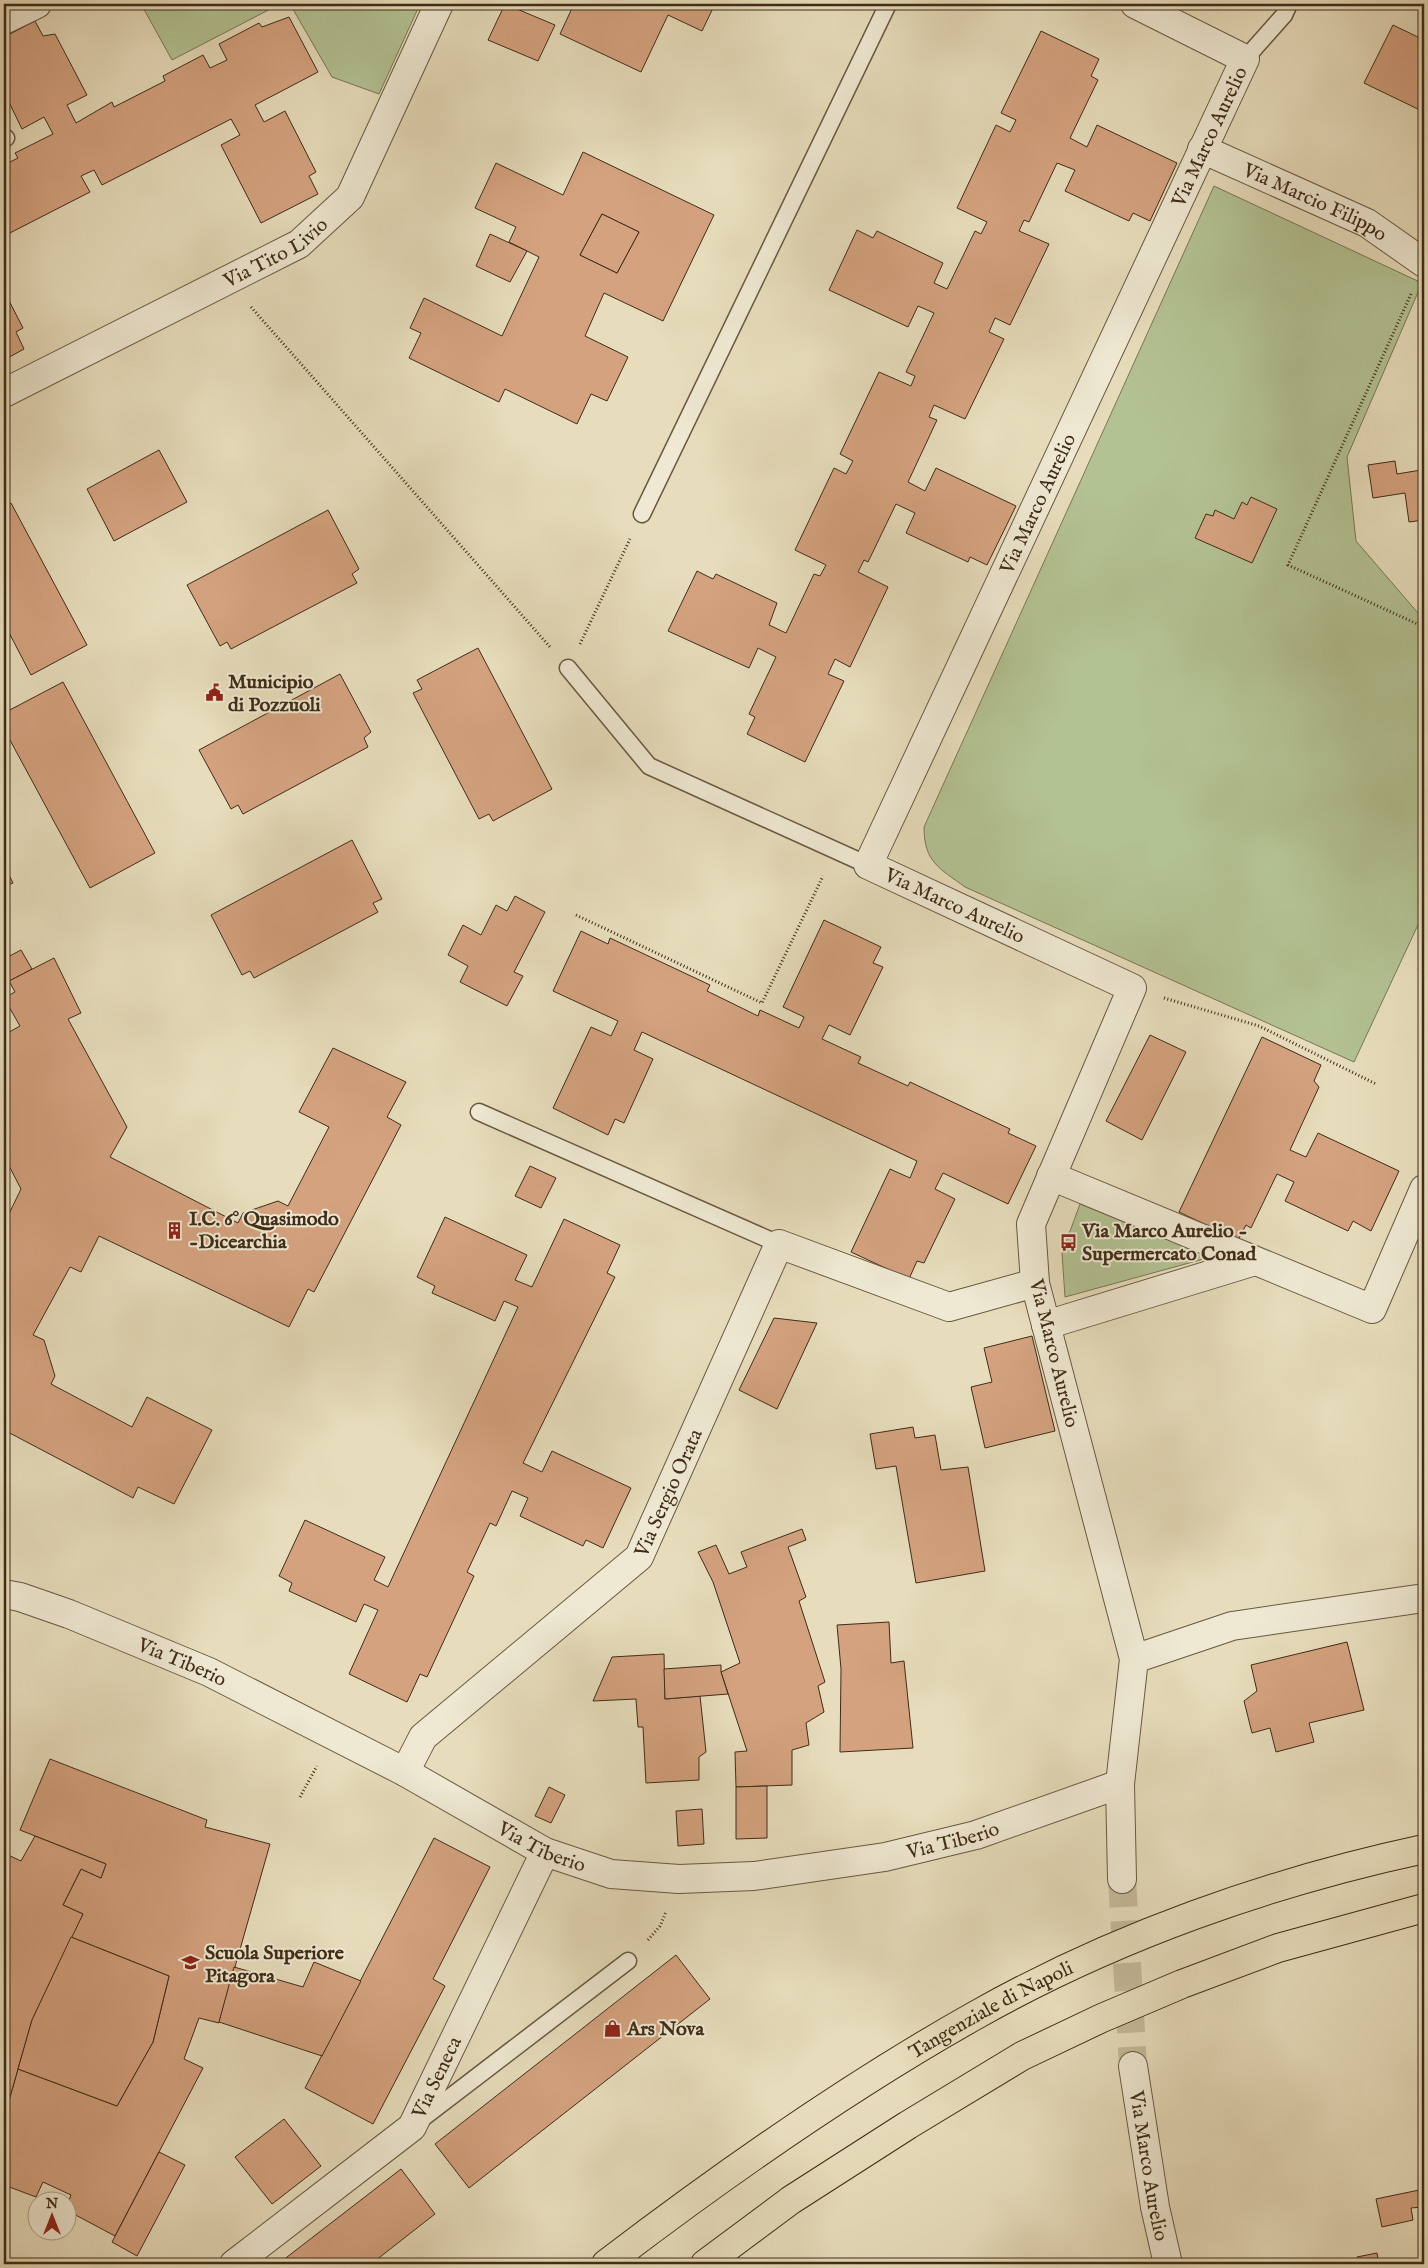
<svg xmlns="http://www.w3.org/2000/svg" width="1428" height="2268" font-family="'IM FELL English',serif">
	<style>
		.green { fill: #b3c293; stroke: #797755 }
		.building { fill: #d4a27f; stroke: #3f2c17; fill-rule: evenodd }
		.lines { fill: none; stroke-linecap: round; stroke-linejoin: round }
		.minor-tunnel { stroke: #c5ba9b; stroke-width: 28; stroke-dasharray: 28 14; stroke-linecap: butt }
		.service-casing { stroke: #695840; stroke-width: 19 }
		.minor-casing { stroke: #695840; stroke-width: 30 }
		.motorway-casing { stroke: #3f2c17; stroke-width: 30 }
		.path { stroke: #3f2c17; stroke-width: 3; stroke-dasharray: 1 2.5; stroke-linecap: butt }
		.service { stroke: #efe9d3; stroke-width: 16 }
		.minor { stroke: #efe9d3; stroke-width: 28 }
		.motorway { stroke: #e7ddbc; stroke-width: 28 }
		.labels { text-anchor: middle; stroke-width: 4; stroke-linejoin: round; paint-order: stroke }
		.street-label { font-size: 20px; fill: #3f2c17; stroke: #efe9d3 }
		.poi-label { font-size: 20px; font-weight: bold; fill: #3f2c17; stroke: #efe9d3; text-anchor: start }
	</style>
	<rect width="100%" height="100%" fill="#e7ddbc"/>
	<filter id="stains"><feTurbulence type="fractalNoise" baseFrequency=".004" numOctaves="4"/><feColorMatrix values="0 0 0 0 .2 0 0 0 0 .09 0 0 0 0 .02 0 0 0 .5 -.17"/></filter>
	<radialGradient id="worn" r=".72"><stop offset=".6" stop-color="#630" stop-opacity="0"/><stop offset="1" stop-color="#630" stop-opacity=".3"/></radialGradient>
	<!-- green -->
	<g class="green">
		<path d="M 141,4 L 280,4 L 172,60 Z"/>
		<path d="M 290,4 L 420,4 L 379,94 L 332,77 Z"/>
		<path d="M 1214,186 L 1422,283 L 1347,457 L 1356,541 L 1418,613 L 1424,612 L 1424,912 L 1354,1062 L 965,887 C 939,868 924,862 924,827 Z"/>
		<path d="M 1080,1204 L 1211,1257 L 1065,1297 L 1062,1253 Z"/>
	</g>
	<!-- building -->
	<g class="building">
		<path d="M 505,4 L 555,25 L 538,61 L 488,40 Z"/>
		<path d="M 574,4 L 715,4 L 702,31 L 668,15 L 641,72 L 560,34 Z"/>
		<path d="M 289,17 L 318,72 L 255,105 L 264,122 L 285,111 L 316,172 L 309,176 L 318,194 L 261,223 L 221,145 L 240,135 L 231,119 L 102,185 L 94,170 L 81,176 L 90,192 L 4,236 L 4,165 L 18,158 L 15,153 L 53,134 L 44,117 L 22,129 L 4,92 L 4,37 L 35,21 L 43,36 L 55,34 L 87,95 L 67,105 L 76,123 L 112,102 L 114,107 L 165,81 L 163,76 L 203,55 L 210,68 L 227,60 L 219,44 L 259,23 L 262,27 Z"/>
		<path d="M 1393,25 L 1424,40 L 1424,112 L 1364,83 Z"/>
		<path d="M 1041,31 L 1099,59 L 1091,76 L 1098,80 L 1070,138 L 1087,147 L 1097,125 L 1177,163 L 1150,221 L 1133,213 L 1129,221 L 1065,191 L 1075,170 L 1057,163 L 1029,222 L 1024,220 L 1019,231 L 1049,244 L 1010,325 L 995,318 L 989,332 L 1004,339 L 965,419 L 934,405 L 929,417 L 937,420 L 908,482 L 925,491 L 936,468 L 1016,506 L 987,565 L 970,557 L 968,562 L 906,533 L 915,513 L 896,504 L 868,562 L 864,560 L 858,572 L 888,587 L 850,667 L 835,659 L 828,674 L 844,681 L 805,762 L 747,734 L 755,717 L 749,714 L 776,657 L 758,648 L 749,668 L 668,631 L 697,571 L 713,579 L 716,574 L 777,603 L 769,625 L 786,633 L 814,574 L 820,576 L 826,565 L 795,550 L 834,468 L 846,474 L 853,461 L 840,454 L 879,372 L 911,386 L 915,376 L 906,372 L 934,313 L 918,306 L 908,327 L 829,290 L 857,230 L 873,238 L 877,231 L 943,263 L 934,283 L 947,289 L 975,231 L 981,234 L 987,222 L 957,208 L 996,125 L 1010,132 L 1016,120 L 1001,113 Z"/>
		<path d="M 583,152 L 714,215 L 663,321 L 604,293 L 585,336 L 628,357 L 607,401 L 591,394 L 577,424 L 505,389 L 499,402 L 409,358 L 421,333 L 410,328 L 424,298 L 502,336 L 539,257 L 509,242 L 516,227 L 475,208 L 496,163 L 563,195 ZM 602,214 L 639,232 L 617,273 L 580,255 Z"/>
		<path d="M 602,214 L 639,232 L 617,273 L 580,255 Z"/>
		<path d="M 490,234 L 527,251 L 510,282 L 476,266 Z"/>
		<path d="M 4,291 L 23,328 L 16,332 L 24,349 L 4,360 Z"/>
		<path d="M 159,450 L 187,502 L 114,541 L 87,489 Z"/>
		<path d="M 1395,461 L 1397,474 L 1421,470 L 1424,486 L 1424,520 L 1409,522 L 1405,493 L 1373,498 L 1368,465 Z"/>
		<path d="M 1251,497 L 1277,509 L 1252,563 L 1195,538 L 1206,514 L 1213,516 L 1215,510 L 1234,519 L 1242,502 L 1247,505 Z"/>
		<path d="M 11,503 L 87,645 L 31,675 L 4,623 L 4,507 Z"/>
		<path d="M 328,510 L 359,569 L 352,574 L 357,583 L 231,649 L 227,642 L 220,646 L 187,585 Z"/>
		<path d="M 478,648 L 552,789 L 493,821 L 489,814 L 479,819 L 413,693 L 422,689 L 417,680 Z"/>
		<path d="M 340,674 L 371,732 L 364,738 L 368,747 L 243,814 L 238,805 L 231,809 L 199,750 Z"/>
		<path d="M 63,682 L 155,853 L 90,888 L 4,729 L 4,713 Z"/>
		<path d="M 352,840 L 382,899 L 373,903 L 378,912 L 254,978 L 250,971 L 242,975 L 211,915 Z"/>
		<path d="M 4,865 L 13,883 L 4,887 Z"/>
		<path d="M 515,896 L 545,912 L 514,972 L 523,976 L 507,1006 L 460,982 L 468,966 L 448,955 L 463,925 L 481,935 L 496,905 L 507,911 Z"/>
		<path d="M 824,920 L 881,947 L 873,963 L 883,967 L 850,1035 L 829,1025 L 822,1039 L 861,1057 L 858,1063 L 908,1086 L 910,1082 L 1010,1129 L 1008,1133 L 1036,1146 L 1008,1204 L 943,1173 L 935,1189 L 955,1199 L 924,1263 L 917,1261 L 909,1279 L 851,1252 L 890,1169 L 910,1178 L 917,1161 L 642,1032 L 634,1050 L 653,1059 L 624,1123 L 615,1119 L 608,1135 L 553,1108 L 591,1027 L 611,1036 L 618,1021 L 553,991 L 581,931 L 608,944 L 610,938 L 710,985 L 707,991 L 758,1016 L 760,1010 L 799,1028 L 804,1017 L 783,1007 Z"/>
		<path d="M 21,950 L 32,969 L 4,984 L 4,959 Z"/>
		<path d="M 1424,956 L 1424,972 L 1418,969 Z"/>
		<path d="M 54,958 L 81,1013 L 68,1019 L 127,1127 L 110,1157 L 238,1223 L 243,1213 L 278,1201 L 288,1206 L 329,1127 L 299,1112 L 333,1048 L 406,1082 L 387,1117 L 401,1125 L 314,1292 L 308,1289 L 289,1327 L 99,1236 L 81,1272 L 70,1267 L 33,1335 L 44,1340 L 55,1376 L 51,1384 L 132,1427 L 147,1397 L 212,1430 L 174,1504 L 138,1487 L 133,1498 L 4,1430 L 4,1224 L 21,1189 L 4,1156 L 4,1035 L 20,1026 L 4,998 L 15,992 L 9,981 Z"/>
		<path d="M 1150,1035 L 1186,1052 L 1142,1140 L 1106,1121 Z"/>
		<path d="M 1262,1037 L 1321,1065 L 1314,1081 L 1319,1087 L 1290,1150 L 1306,1157 L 1318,1133 L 1399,1171 L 1371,1231 L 1353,1221 L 1348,1231 L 1285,1201 L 1294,1182 L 1277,1174 L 1251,1228 L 1246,1225 L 1238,1240 L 1179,1212 Z"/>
		<path d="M 530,1166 L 556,1178 L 541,1208 L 515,1196 Z"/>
		<path d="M 445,1217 L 527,1255 L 515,1280 L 532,1287 L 564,1219 L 620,1245 L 607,1273 L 615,1277 L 523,1463 L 542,1472 L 552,1451 L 631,1488 L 603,1548 L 586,1540 L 583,1546 L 520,1516 L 528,1498 L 512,1491 L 496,1526 L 490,1523 L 467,1572 L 474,1576 L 427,1677 L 420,1674 L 407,1702 L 349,1674 L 378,1610 L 364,1604 L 356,1622 L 289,1591 L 292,1583 L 279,1576 L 305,1520 L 385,1557 L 374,1580 L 388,1587 L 518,1307 L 504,1301 L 495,1321 L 432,1293 L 435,1286 L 417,1277 Z"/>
		<path d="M 774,1318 L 817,1323 L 777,1409 L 739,1390 Z"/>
		<path d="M 1032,1336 L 1055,1431 L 985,1448 L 971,1387 L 992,1382 L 984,1348 Z"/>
		<path d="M 913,1427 L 915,1438 L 935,1435 L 941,1470 L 968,1467 L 985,1571 L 916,1583 L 896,1466 L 876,1469 L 870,1434 Z"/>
		<path d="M 802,1529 L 806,1540 L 788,1547 L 806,1597 L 799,1601 L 825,1682 L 818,1686 L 824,1712 L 806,1723 L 809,1745 L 792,1750 L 792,1785 L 736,1787 L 735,1752 L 747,1751 L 721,1672 L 740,1663 L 713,1582 L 698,1552 L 716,1545 L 729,1574 L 747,1567 L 741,1552 Z"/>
		<path d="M 889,1622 L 891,1663 L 904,1661 L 913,1748 L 840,1752 L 841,1669 L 837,1625 Z"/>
		<path d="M 1347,1642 L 1364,1710 L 1309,1723 L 1314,1742 L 1276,1752 L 1270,1728 L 1252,1733 L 1244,1701 L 1257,1691 L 1251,1665 Z"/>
		<path d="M 664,1654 L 665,1699 L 700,1696 L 706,1752 L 699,1757 L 699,1780 L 646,1783 L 643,1727 L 638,1727 L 636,1699 L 593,1701 L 612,1657 Z"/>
		<path d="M 721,1665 L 721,1672 L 728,1694 L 665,1699 L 664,1669 Z"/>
		<path d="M 50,1759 L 207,1820 L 205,1827 L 270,1844 L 219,2023 L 199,2018 L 184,2059 L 203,2068 L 115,2236 L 68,2211 L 68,2203 L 71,2195 L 43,2182 L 36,2197 L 4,2185 L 4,2118 L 18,2069 L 117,2106 L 153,2042 L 169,1976 L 71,1937 L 83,1914 L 63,1905 L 81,1869 L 101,1878 L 106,1864 L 20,1830 Z"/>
		<path d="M 767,1786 L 767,1838 L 736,1839 L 736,1787 Z"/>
		<path d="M 549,1787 L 565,1795 L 551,1823 L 535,1816 Z"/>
		<path d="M 702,1809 L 704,1844 L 678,1846 L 676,1811 Z"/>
		<path d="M 35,1836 L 106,1864 L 101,1878 L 81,1869 L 63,1905 L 83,1914 L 32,2020 L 4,2118 L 4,1853 L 21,1861 Z"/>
		<path d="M 434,1838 L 490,1867 L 433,1979 L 445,1986 L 373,2124 L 305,2088 Z"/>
		<path d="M 71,1937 L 169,1976 L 153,2042 L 117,2106 L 18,2069 L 32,2020 Z"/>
		<path d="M 676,1955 L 710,1999 L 469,2188 L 435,2144 Z"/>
		<path d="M 314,1962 L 361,1981 L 322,2056 L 219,2022 L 234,1967 L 303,1987 Z"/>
		<path d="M 284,2119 L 321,2166 L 272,2204 L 235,2157 Z"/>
		<path d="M 159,2152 L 185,2165 L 137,2256 L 112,2242 Z"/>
		<path d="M 401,2169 L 435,2214 L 371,2264 L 278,2264 Z"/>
		<path d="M 1424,2189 L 1424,2219 L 1422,2207 L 1411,2208 L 1413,2220 L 1382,2227 L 1376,2199 Z"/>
		<path d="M 1377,2253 L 1379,2264 L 1358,2264 L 1357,2257 Z"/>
	</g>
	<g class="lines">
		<!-- minor-tunnel -->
		<path class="minor-tunnel" d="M 1122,1879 L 1133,2066"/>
		<defs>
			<g id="service">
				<path d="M 1245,59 L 1284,15 L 1289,4"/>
				<path d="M 4,139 L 6,138"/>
				<path d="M 642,514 L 888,4"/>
				<path d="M 568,668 L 649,766 L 868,865"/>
				<path d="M 479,1112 L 779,1244"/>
				<path d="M 419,2121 L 628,1961"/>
			</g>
			<g id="minor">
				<path d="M 4,20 L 37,4"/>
				<path id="s1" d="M 1202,149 L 1367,223 L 1424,263"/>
				<path id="s2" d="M 4,393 L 299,244 L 350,197 L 439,4"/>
				<path d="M 1051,1176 L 1372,1309 L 1424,1189"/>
				<path d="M 1046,1325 L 1255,1261"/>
				<path id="s3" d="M 4,1594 L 20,1597 L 69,1614 L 209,1672 L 405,1772 L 545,1852 L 611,1874 L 679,1879 L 754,1876 L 885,1857 L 976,1835 L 1120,1784"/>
				<path d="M 1134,1659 L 1232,1626 L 1424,1598"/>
				<path id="s4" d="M 405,1772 L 423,1737 L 639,1557 L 779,1244 L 949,1307 L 1035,1283"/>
				<path id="s5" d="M 1122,1879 L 1120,1784 L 1134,1659 L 1035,1283 L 1031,1224 L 1132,988 L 868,865 L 1245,59 L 1135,4"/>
				<path id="s6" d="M 1133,2066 L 1155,2207 L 1168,2264"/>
				<path id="s7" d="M 234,2264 L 412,2127 L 545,1852"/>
			</g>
			<g id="motorway">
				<path id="s8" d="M 606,2264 C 724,2174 846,2088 976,2015 C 1114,1937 1270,1882 1424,1849"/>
				<path d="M 705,2264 L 791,2200 L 908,2125 L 1022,2056 L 1102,2018 L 1182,1984 L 1278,1948 L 1424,1908"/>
			</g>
		</defs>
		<!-- service casing -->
		<use href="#service" class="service-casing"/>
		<!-- minor casing -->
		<use href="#minor" class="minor-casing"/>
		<!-- motorway casing -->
		<use href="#motorway" class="motorway-casing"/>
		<!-- path -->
		<g class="path">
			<path d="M 1411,294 L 1288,565 L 1424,627"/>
			<path d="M 251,307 L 550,647"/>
			<path d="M 580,644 L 630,539"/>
			<path d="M 576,915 L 762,1003 L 823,876"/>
			<path d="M 1164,998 L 1259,1026 L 1376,1084"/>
			<path d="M 300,1797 L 317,1766"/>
			<path d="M 648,1940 L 660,1926 L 666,1912"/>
		</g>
		<!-- service -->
		<use href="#service" class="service"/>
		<!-- minor -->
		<use href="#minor" class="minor"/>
		<!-- motorway -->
		<use href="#motorway" class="motorway"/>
	</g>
	<!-- icons -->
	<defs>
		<symbol id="civic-bare" viewBox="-9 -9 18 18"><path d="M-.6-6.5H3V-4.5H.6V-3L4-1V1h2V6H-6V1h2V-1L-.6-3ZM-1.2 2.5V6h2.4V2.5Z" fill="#8f2418" stroke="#efe9d3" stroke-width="2.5" paint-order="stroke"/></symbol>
		<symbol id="building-bare" viewBox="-9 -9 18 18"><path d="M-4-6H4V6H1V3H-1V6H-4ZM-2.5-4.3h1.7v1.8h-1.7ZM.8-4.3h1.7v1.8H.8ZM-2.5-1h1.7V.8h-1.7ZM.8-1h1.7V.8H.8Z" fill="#8f2418" stroke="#efe9d3" stroke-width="2.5" paint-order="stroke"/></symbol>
		<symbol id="bus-bare" viewBox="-9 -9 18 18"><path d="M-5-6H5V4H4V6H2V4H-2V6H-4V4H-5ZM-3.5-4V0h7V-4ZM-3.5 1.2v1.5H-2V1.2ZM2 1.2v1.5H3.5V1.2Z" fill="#8f2418" stroke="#efe9d3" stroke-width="2.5" paint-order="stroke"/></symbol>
		<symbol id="school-bare" viewBox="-9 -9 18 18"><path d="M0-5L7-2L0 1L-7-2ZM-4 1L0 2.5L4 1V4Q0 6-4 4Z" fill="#8f2418" stroke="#efe9d3" stroke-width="2.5" paint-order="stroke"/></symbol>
		<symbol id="shop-bare" viewBox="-9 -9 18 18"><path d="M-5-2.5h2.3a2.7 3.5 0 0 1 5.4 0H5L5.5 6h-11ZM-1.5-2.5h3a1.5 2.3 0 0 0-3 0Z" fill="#8f2418" stroke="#efe9d3" stroke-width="2.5" paint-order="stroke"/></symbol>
	</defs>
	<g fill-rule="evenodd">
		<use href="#civic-bare" x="202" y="680" width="25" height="25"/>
		<use href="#building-bare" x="162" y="1218" width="25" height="25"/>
		<use href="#bus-bare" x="1056" y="1230" width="25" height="25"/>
		<use href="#school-bare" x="178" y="1950" width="25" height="25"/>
		<use href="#shop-bare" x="600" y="2016" width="25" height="25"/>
	</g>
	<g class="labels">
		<!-- street labels -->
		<g class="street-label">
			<text dy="7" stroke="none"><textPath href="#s5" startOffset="2021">Via Marco Aurelio</textPath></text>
			<text dy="7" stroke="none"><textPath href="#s1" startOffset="125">Via Marcio Filippo</textPath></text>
			<text dy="7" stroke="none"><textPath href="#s2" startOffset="306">Via Tito Livio</textPath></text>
			<text dy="7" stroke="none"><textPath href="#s5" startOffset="1616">Via Marco Aurelio</textPath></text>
			<text transform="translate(955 905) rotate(25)" y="7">Via Marco Aurelio</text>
			<text transform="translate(1055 1353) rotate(76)" y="7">Via Marco Aurelio</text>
			<text dy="7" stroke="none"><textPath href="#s4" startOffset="391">Via Sergio Orata</textPath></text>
			<text dy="7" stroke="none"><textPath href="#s3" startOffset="191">Via Tiberio</textPath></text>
			<text dy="7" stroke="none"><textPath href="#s3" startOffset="1016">Via Tiberio</textPath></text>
			<text dy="7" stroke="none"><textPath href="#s3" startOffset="596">Via Tiberio</textPath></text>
			<text dy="7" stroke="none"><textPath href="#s8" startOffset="462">Tangenziale di Napoli</textPath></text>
			<text dy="7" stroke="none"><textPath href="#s7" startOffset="280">Via Seneca</textPath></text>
			<text dy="7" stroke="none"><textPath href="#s6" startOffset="101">Via Marco Aurelio</textPath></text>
		</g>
		<!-- poi labels -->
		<g class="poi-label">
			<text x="228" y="688">Municipio<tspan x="228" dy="23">di Pozzuoli</tspan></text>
			<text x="189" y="1225">I.C. 6° Quasimodo<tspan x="189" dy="23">-Dicearchia</tspan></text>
			<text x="1082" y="1237">Via Marco Aurelio -<tspan x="1082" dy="23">Supermercato Conad</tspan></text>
			<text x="205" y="1959">Scuola Superiore<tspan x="205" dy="23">Pitagora</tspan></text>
			<text x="627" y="2035">Ars Nova</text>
		</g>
	</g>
	<!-- margin -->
	<rect width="1428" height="2268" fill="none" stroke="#e7ddbc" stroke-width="20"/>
	<rect x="5" y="5" width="1418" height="2258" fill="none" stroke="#3f2c17" stroke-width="2.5"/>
	<rect x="10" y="10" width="1408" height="2248" fill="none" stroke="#3f2c17"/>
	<!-- north arrow -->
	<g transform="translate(52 2216)"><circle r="24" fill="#efe9d3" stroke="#a99d88"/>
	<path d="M0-4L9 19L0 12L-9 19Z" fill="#8f2418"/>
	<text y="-8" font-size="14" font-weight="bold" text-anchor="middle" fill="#3f2c17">N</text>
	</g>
	<rect width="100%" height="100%" filter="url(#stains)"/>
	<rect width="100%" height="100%" fill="url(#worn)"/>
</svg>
